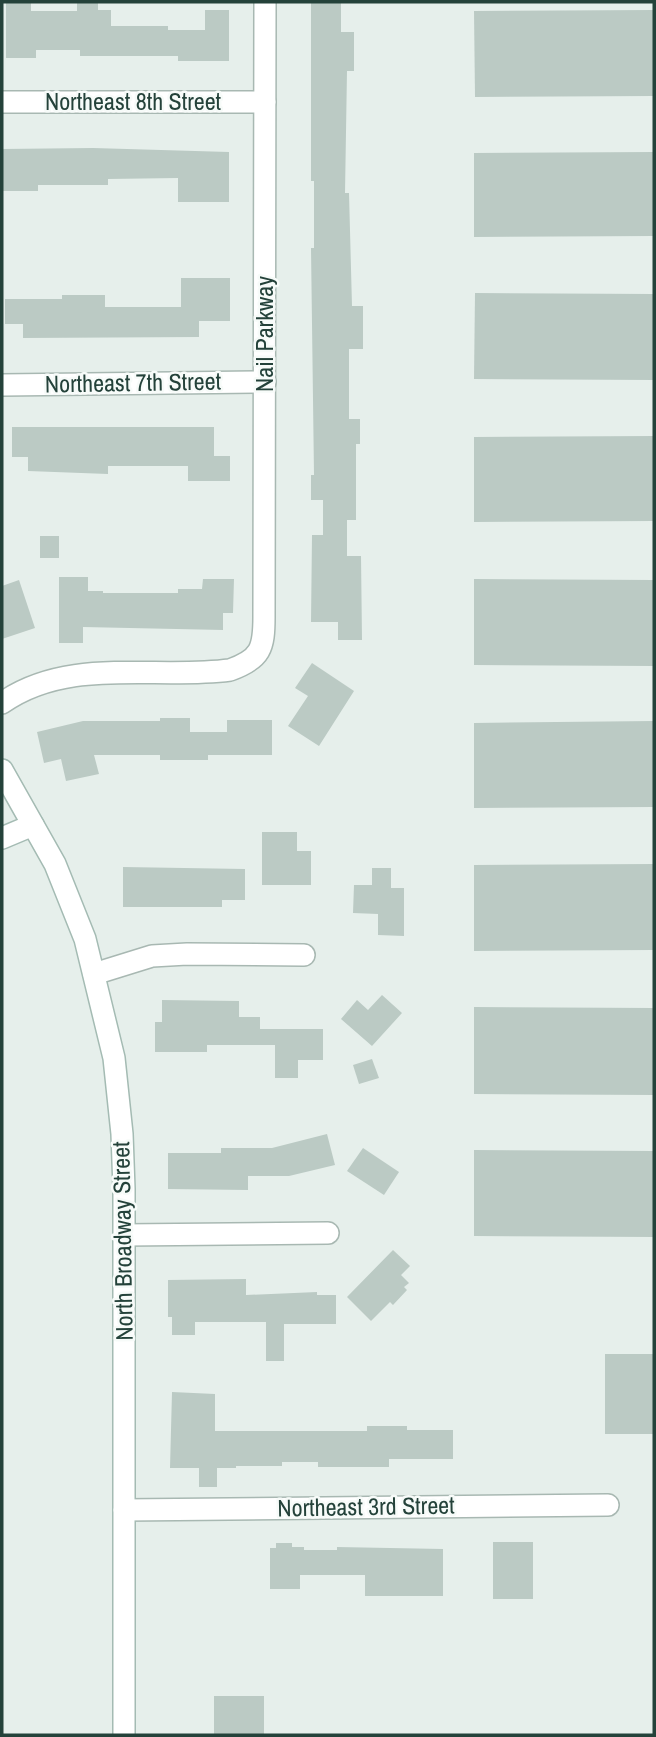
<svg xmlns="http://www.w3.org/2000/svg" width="656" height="1737" font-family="'Archivo Narrow',sans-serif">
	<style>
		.building { fill: #bbcac4 }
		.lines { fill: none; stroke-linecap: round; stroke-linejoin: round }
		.street-casing { stroke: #a8b8b2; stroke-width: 24 }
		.secondary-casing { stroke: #a4bbb3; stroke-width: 24 }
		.street { stroke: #fff; stroke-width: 21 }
		.secondary { stroke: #fff; stroke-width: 21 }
		.labels { text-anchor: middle; stroke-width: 5; stroke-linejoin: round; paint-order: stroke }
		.street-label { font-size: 24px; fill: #24423a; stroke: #f7fbf9 }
	</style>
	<rect width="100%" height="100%" fill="#e6efeb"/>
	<!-- building -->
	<g class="building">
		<path d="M 6,2 L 31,2 L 31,11 L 77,11 L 77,2 L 98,2 L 98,10 L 111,10 L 111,26 L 168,26 L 168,30 L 205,30 L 205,10 L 229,10 L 229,61 L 178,61 L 178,56 L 80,56 L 80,50 L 36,50 L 36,58 L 6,58 Z"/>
		<path d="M 311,2 L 341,2 L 341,32 L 354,32 L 354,71 L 347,71 L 345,193 L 349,193 L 352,306 L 363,306 L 363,349 L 349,349 L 349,419 L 360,419 L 360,444 L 356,444 L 356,520 L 347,520 L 347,556 L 361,556 L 362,640 L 338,640 L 338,622 L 311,622 L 312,535 L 323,535 L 323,500 L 311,500 L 311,475 L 314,475 L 311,248 L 314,248 L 314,181 L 311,181 Z"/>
		<path d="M 654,10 L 654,96 L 475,97 L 474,11 Z"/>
		<path d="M 93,148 L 229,152 L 229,202 L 178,202 L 178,178 L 108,179 L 108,185 L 38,185 L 38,191 L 2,191 L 2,149 Z"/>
		<path d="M 654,152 L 654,236 L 474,237 L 474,153 Z"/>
		<path d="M 181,278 L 230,278 L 230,321 L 199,321 L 199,337 L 23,338 L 23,324 L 5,324 L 5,299 L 62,299 L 62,295 L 105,295 L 105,307 L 181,307 Z"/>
		<path d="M 475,293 L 654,294 L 654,380 L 474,379 Z"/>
		<path d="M 12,427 L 214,427 L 214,456 L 230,456 L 230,481 L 188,481 L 188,466 L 108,466 L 108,474 L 28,471 L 28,457 L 12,457 Z"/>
		<path d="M 654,436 L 654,521 L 474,522 L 474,437 Z"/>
		<rect x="40" y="536" width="19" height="22"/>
		<path d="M 59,577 L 88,577 L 88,591 L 103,591 L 103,593 L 178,593 L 178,589 L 202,589 L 203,579 L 234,579 L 233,613 L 223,613 L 223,630 L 83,627 L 83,643 L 59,643 Z"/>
		<path d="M 474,579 L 654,580 L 654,666 L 474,665 Z"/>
		<path d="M 19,580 L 35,628 L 2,639 L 2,586 Z"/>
		<path d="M 312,663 L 354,691 L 319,746 L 288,726 L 308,696 L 295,688 Z"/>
		<path d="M 160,718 L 190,718 L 190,732 L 227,732 L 227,720 L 272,720 L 272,755 L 208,755 L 208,760 L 160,760 L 160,755 L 94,755 L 99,774 L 66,781 L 61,759 L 44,763 L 37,732 L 83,721 L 160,721 Z"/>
		<path d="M 654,721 L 654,807 L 474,808 L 474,723 Z"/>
		<path d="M 262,832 L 297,832 L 297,851 L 311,851 L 311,885 L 262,885 Z"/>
		<path d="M 654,864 L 654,950 L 474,951 L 474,865 Z"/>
		<path d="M 123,867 L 245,869 L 245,900 L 222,900 L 222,907 L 123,907 Z"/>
		<path d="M 372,868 L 391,868 L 391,888 L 404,888 L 404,936 L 378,935 L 378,914 L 353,913 L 354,885 L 372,885 Z"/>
		<path d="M 382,995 L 402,1013 L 372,1046 L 341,1019 L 357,1000 L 368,1010 Z"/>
		<path d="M 162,1000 L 239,1001 L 239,1017 L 260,1017 L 260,1029 L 323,1029 L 323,1060 L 298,1060 L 298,1078 L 275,1078 L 275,1045 L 207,1045 L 207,1052 L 155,1052 L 155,1022 L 162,1022 Z"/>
		<path d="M 474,1007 L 654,1008 L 654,1095 L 474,1094 Z"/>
		<path d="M 372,1059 L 379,1078 L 359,1084 L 353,1065 Z"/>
		<path d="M 327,1134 L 335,1165 L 289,1176 L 248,1176 L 248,1190 L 168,1189 L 168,1153 L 221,1153 L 221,1148 L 272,1148 Z"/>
		<path d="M 363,1148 L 399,1172 L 384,1195 L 347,1171 Z"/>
		<path d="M 474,1150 L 654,1151 L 654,1237 L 474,1236 Z"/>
		<path d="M 393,1250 L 410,1266 L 401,1275 L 409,1283 L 404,1287 L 407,1290 L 393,1305 L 390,1302 L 371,1321 L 347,1297 Z"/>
		<path d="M 246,1279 L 246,1295 L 317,1292 L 317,1295 L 336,1295 L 336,1324 L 284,1324 L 284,1361 L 266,1361 L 266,1322 L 195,1322 L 195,1335 L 172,1335 L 172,1317 L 168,1317 L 168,1280 Z"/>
		<rect x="605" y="1354" width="49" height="80"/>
		<path d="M 172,1392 L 215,1394 L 215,1431 L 367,1431 L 367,1426 L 407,1426 L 407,1430 L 453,1430 L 453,1459 L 389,1459 L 389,1467 L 318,1467 L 318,1462 L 282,1462 L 282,1466 L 236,1466 L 236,1468 L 217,1468 L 217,1487 L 199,1487 L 199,1468 L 170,1468 Z"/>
		<rect x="493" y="1542" width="40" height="57"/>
		<path d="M 276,1543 L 292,1543 L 292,1547 L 304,1547 L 304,1550 L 337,1550 L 337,1547 L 443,1549 L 443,1596 L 365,1596 L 365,1575 L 300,1575 L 300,1589 L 270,1589 L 270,1548 L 276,1548 Z"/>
		<rect x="214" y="1696" width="50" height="39"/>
	</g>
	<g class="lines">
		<defs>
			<g id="street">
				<path d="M 2,102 L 265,102"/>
				<path d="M 2,385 L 265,382"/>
				<path d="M 2,703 C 69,656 154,680 230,670 C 261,659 264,648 264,617 L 265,2"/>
				<path d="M 94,974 L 152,956 L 187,954 L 304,955"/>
				<path d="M 124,1235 L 328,1233"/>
				<path d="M 124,1510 L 608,1505"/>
			</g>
			<g id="secondary">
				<path d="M 2,770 L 55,864 L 85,939 L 114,1058 L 122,1134 L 124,1189 L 124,1735"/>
				<path d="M 2,838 L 33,825"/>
			</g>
		</defs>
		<!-- street casing -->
		<use href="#street" class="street-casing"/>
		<!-- secondary casing -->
		<use href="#secondary" class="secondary-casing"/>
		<!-- street -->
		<use href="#street" class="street"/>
		<!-- secondary -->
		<use href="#secondary" class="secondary"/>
	</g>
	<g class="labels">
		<!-- street labels -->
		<g class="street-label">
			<text x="133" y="110">Northeast 8th Street</text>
			<text transform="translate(265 334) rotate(-90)" y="8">Nail Parkway</text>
			<text transform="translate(133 383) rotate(-1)" y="8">Northeast 7th Street</text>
			<text transform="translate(123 1241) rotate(-91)" y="8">North Broadway Street</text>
			<text transform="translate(366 1507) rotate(-1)" y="8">Northeast 3rd Street</text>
		</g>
	</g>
	<!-- border -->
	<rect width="656" height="1737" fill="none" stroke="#24423a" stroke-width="7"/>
</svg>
